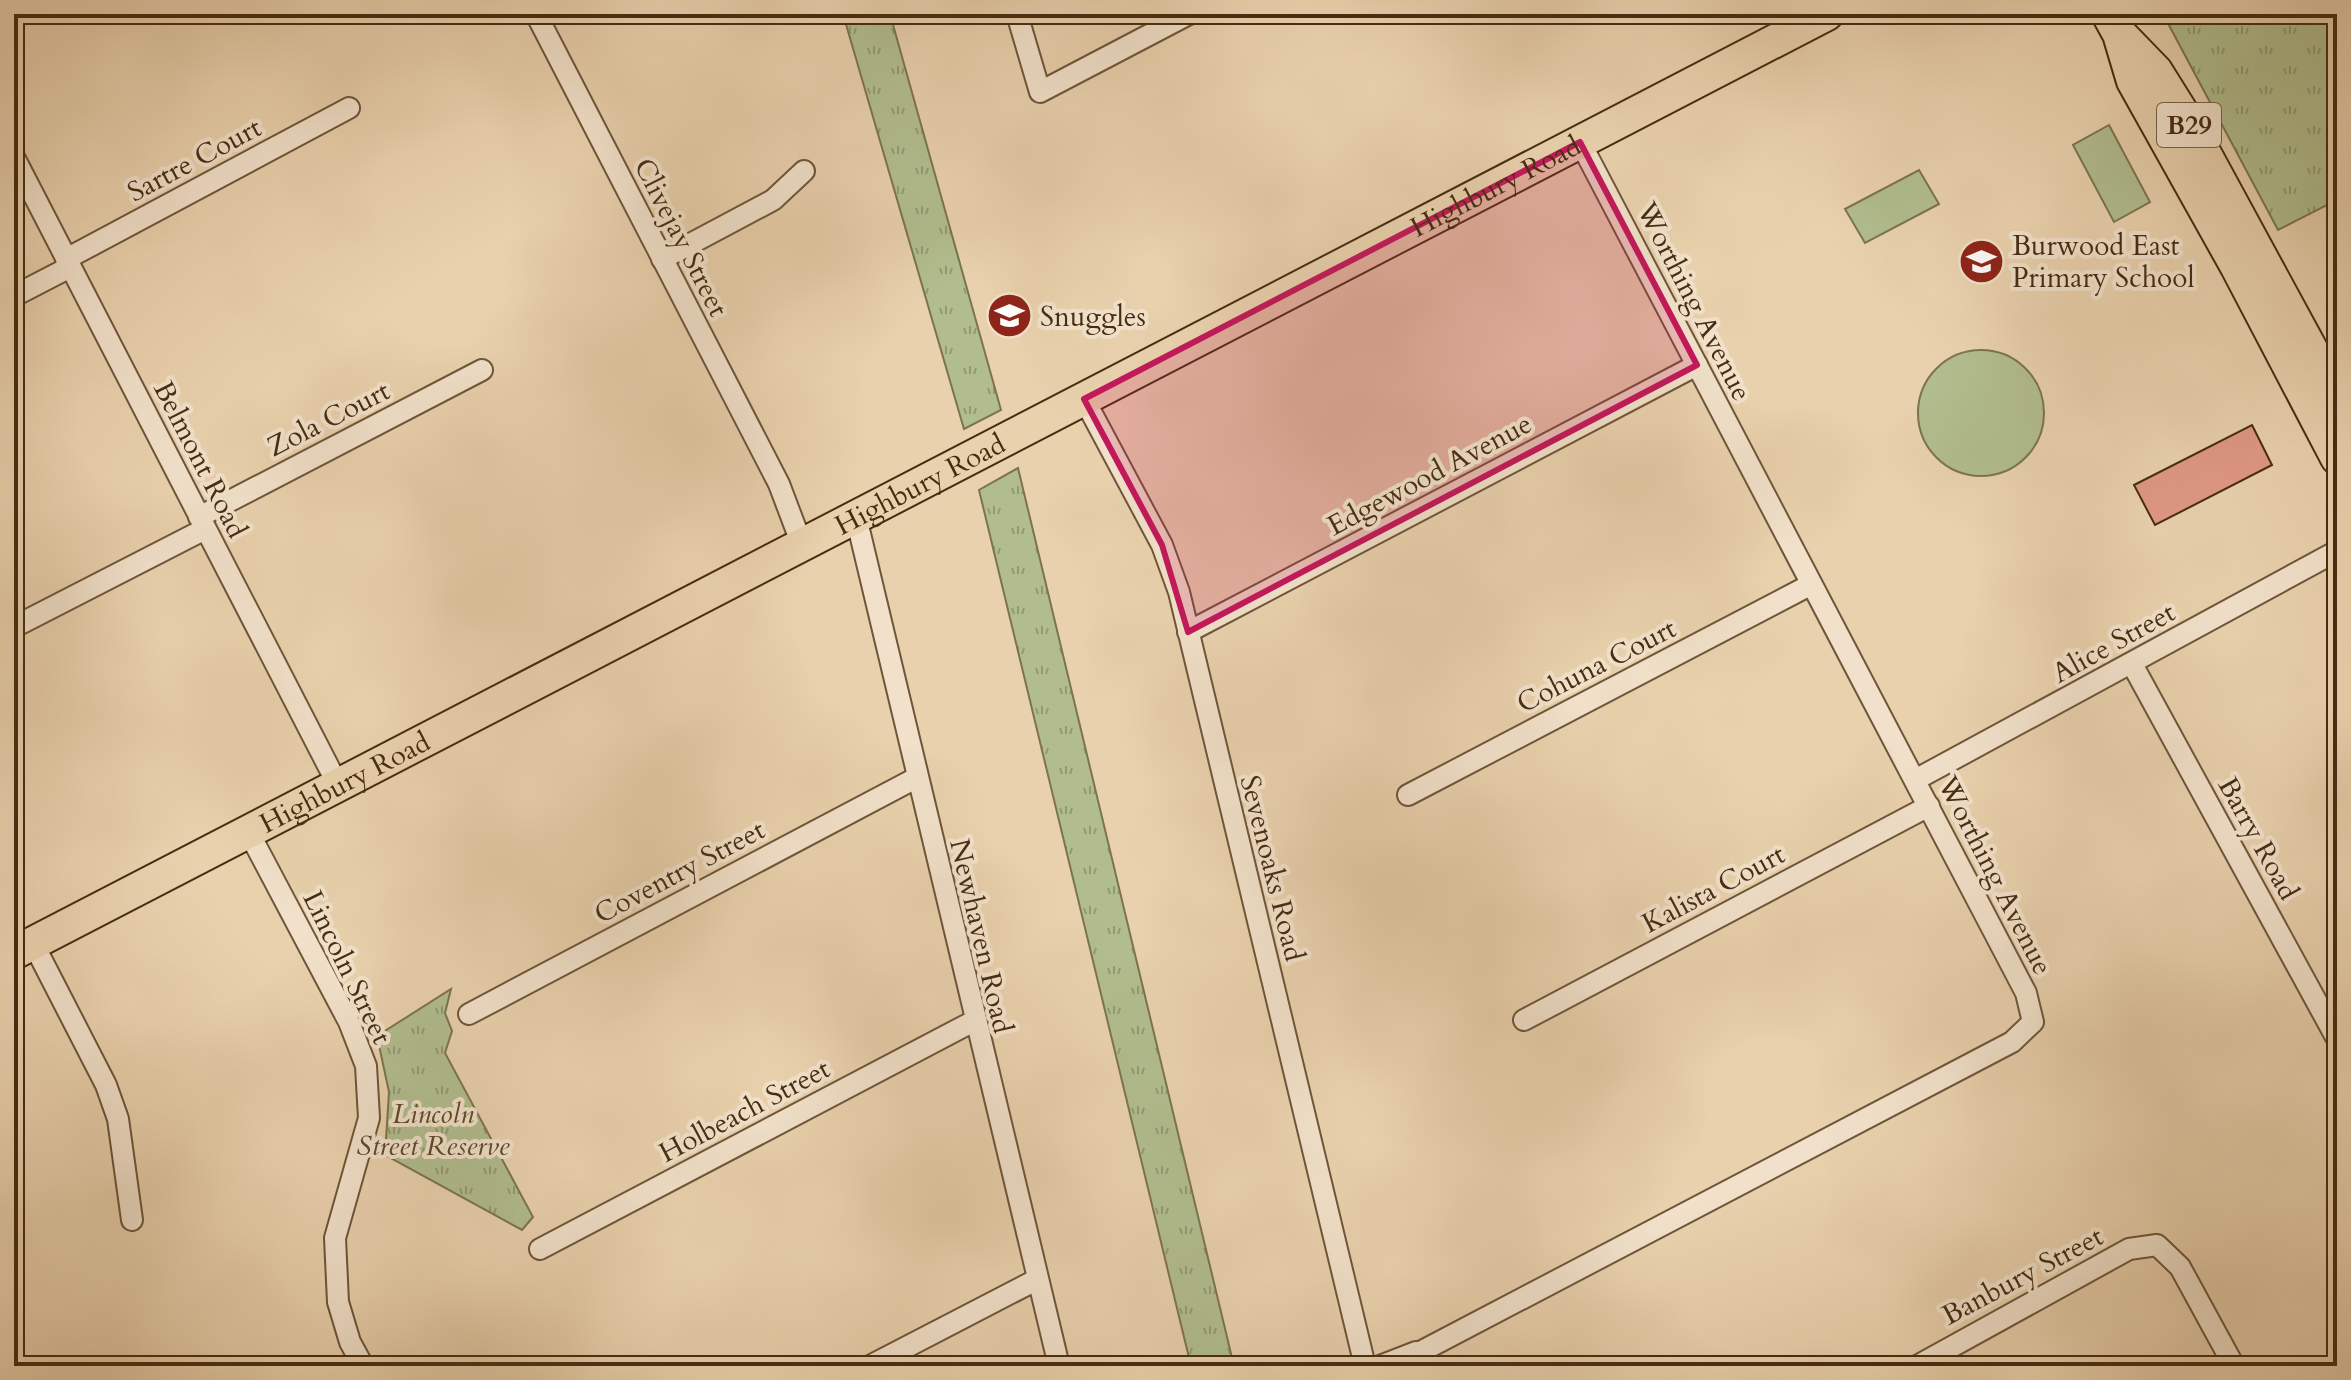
<svg xmlns="http://www.w3.org/2000/svg" width="2351" height="1380" font-family="Cardo,serif">
	<style>
		.grass { fill: #b1bd8e; stroke: #7c7450; stroke-width: 2 }
		.park { fill: url(#park-tufts); stroke: #7c7450; stroke-width: 2 }
		.building { fill: #df9884; stroke: #462c12; stroke-width: 2 }
		.lines { fill: none; stroke-linecap: round; stroke-linejoin: round }
		.street-casing { stroke: #6f5539; stroke-width: 24 }
		.primary-casing { stroke: #462c12; stroke-width: 36 }
		.street { stroke: #f1e1ca; stroke-width: 20 }
		.primary { stroke: #e9d1ad; stroke-width: 32 }
		.marked { fill: #c2185b; fill-opacity: 0.2; stroke: #c2185b; stroke-width: 6; stroke-linejoin: round }
		.labels { text-anchor: middle; stroke-width: 8; stroke-linejoin: round; paint-order: stroke }
		.shield { fill: #f1e1ca; stroke: #796249; stroke-width: 2 }
		.shield-label { font-size: 26px; font-weight: bold; fill: #462c12 }
		.street-label { font-size: 28px; fill: #462c12; stroke: #f1e1ca }
		.poi-label { font-size: 28px; fill: #462c12; stroke: #f1e1ca; text-anchor: start }
		.park-label { font-size: 28px; font-style: italic; fill: #5b492b; stroke: #f1e1ca }
	</style>
	<defs>
		<pattern id="park-tufts" width="24" height="20" patternUnits="userSpaceOnUse" patternTransform="scale(2)"><rect width="24" height="20" fill="#b1bd8e"/><path d="M3 7l-1-3M5 7V3M7 7l1-3M15 17l-1-3M17 17v-4M19 17l1-3" fill="none" stroke="#929a73"/></pattern>
	</defs>
	<rect width="100%" height="100%" fill="#e9d1ad"/>
	<filter id="stains"><feTurbulence type="fractalNoise" baseFrequency=".0025" numOctaves="4"/><feColorMatrix values="0 0 0 0 .2 0 0 0 0 .09 0 0 0 0 .02 0 0 0 .5 -.17"/></filter>
	<radialGradient id="worn" r=".72"><stop offset=".6" stop-color="#630" stop-opacity="0"/><stop offset="1" stop-color="#630" stop-opacity=".3"/></radialGradient>
	<!-- grass -->
	<g class="grass">
		<path d="M 2109,125 L 2150,202 L 2114,222 L 2073,145 Z"/>
		<path d="M 1919,170 L 1939,204 L 1865,243 L 1845,209 Z"/>
		<circle cx="1981" cy="413" r="63"/>
	</g>
	<!-- park -->
	<g class="park">
		<path d="M 843,14 L 890,14 L 1001,410 L 964,429 Z"/>
		<path d="M 2163,14 L 2337,14 L 2337,200 L 2278,230 Z"/>
		<path d="M 1018,468 L 1234,1366 L 1191,1366 L 979,490 Z"/>
		<path d="M 451,989 L 445,1013 L 452,1031 L 445,1053 L 533,1217 L 522,1230 L 385,1155 L 389,1092 L 377,1036 Z"/>
	</g>
	<!-- building -->
	<path class="building" d="M 2252,425 L 2272,465 L 2155,525 L 2134,485 Z"/>
	<g class="lines">
		<defs>
			<g id="street">
				<path d="M 536,14 L 779,484 L 802,545"/>
				<path d="M 1017,14 L 1040,92 L 1189,14"/>
				<path d="M 14,157 L 338,785"/>
				<path d="M 66,259 L 349,108"/>
				<path d="M 662,259 L 773,200 L 804,171"/>
				<path d="M 14,296 L 70,267"/>
				<path d="M 1084,399 L 1162,545 L 1179,592 L 1365,1366"/>
				<path d="M 199,517 L 482,370"/>
				<path d="M 856,517 L 1059,1366"/>
				<path d="M 14,627 L 205,529"/>
				<path d="M 1188,632 L 1697,365"/>
				<path d="M 2132,664 L 2337,1039"/>
				<path d="M 1915,780 L 2337,551"/>
				<path d="M 1408,795 L 1810,585"/>
				<path d="M 248,831 L 349,1022 L 366,1066 L 369,1118 L 335,1238 L 338,1302 L 350,1342 L 363,1366"/>
				<path d="M 33,943 L 106,1085 L 118,1119 L 132,1220"/>
				<path d="M 469,1014 L 916,778"/>
				<path d="M 1524,1020 L 1929,806"/>
				<path d="M 540,1249 L 974,1021"/>
				<path d="M 870,1366 L 1036,1280"/>
				<path d="M 1380,1366 L 1416,1352"/>
				<path d="M 1404,1366 L 1424,1350 L 2012,1042 L 2033,1022 L 2026,993 L 1580,142"/>
				<path d="M 1917,1366 L 2129,1249 L 2157,1245 L 2180,1267 L 2234,1366"/>
			</g>
			<g id="primary">
				<path d="M 2108,14 L 2119,34 L 2133,81 L 2237,267 L 2337,458"/>
				<path d="M 2122,36 L 2156,71 L 2186,119 L 2337,397"/>
				<path id="s1" d="M 14,953 L 1827,14"/>
			</g>
		</defs>
		<!-- street casing -->
		<use href="#street" class="street-casing"/>
		<!-- primary casing -->
		<use href="#primary" class="primary-casing"/>
		<!-- street -->
		<use href="#street" class="street"/>
		<!-- primary -->
		<use href="#primary" class="primary"/>
	</g>
	<!-- marked area -->
	<path class="marked" d="M 1580,142 L 1697,365 L 1188,632 L 1162,545 L 1084,399 Z"/>
	<!-- icons -->
	<defs>
		<symbol id="school-disc" viewBox="-11 -11 22 22"><circle r="9.5" fill="#8f2418" stroke="#f1e1ca"/><path d="M0-5L7-2L0 1L-7-2ZM-4 1L0 2.5L4 1V4Q0 6-4 4Z" fill="#fff"/></symbol>
	</defs>
	<g fill-rule="evenodd">
		<use href="#school-disc" x="1956" y="236" width="51" height="51"/>
		<use href="#school-disc" x="984" y="290" width="51" height="51"/>
	</g>
	<g class="labels">
		<!-- shield labels -->
		<rect class="shield" x="2157" y="103" width="64" height="44" rx="6"/>
		<g class="shield-label">
			<text x="2189" y="134">B29</text>
		</g>
		<!-- street labels -->
		<g class="street-label">
			<text transform="translate(194 159) rotate(-28)" y="10">Sartre Court</text>
			<text dy="10" stroke="none"><textPath href="#s1" startOffset="1668">Highbury Road</textPath></text>
			<text transform="translate(682 237) rotate(63)" y="10">Clivejay Street</text>
			<text transform="translate(1695 301) rotate(63)" y="10">Worthing Avenue</text>
			<text transform="translate(328 418) rotate(-27)" y="10">Zola Court</text>
			<text transform="translate(201 459) rotate(63)" y="10">Belmont Road</text>
			<text transform="translate(1429 474) rotate(-28)" y="10">Edgewood Avenue</text>
			<text dy="10" stroke="none"><textPath href="#s1" startOffset="1020">Highbury Road</textPath></text>
			<text transform="translate(2113 642) rotate(-29)" y="10">Alice Street</text>
			<text transform="translate(1596 665) rotate(-27)" y="10">Cohuna Court</text>
			<text dy="10" stroke="none"><textPath href="#s1" startOffset="372">Highbury Road</textPath></text>
			<text transform="translate(2259 838) rotate(61)" y="10">Barry Road</text>
			<text transform="translate(1273 868) rotate(76)" y="10">Sevenoaks Road</text>
			<text transform="translate(679 871) rotate(-28)" y="10">Coventry Street</text>
			<text transform="translate(1996 875) rotate(63)" y="10">Worthing Avenue</text>
			<text transform="translate(1713 888) rotate(-28)" y="10">Kalista Court</text>
			<text transform="translate(982 936) rotate(77)" y="10">Newhaven Road</text>
			<text transform="translate(348 967) rotate(64)" y="10">Lincoln Street</text>
			<text transform="translate(744 1110) rotate(-28)" y="10">Holbeach Street</text>
			<text transform="translate(2022 1275) rotate(-28)" y="10">Banbury Street</text>
		</g>
		<!-- poi labels -->
		<g class="poi-label">
			<text x="2012" y="255">Burwood East<tspan x="2012" dy="32">Primary School</tspan></text>
			<text x="1040" y="326">Snuggles</text>
		</g>
		<!-- park labels -->
		<g class="park-label">
			<text x="433" y="1123">Lincoln<tspan x="433" dy="32">Street Reserve</tspan></text>
		</g>
	</g>
	<!-- margin -->
	<rect width="2351" height="1380" fill="none" stroke="#e9d1ad" stroke-width="48"/>
	<rect x="16" y="16" width="2319" height="1348" fill="none" stroke="#462c12" stroke-width="4"/>
	<rect x="24" y="24" width="2303" height="1332" fill="none" stroke="#462c12" stroke-width="2"/>
	<rect width="100%" height="100%" filter="url(#stains)"/>
	<rect width="100%" height="100%" fill="url(#worn)"/>
</svg>
